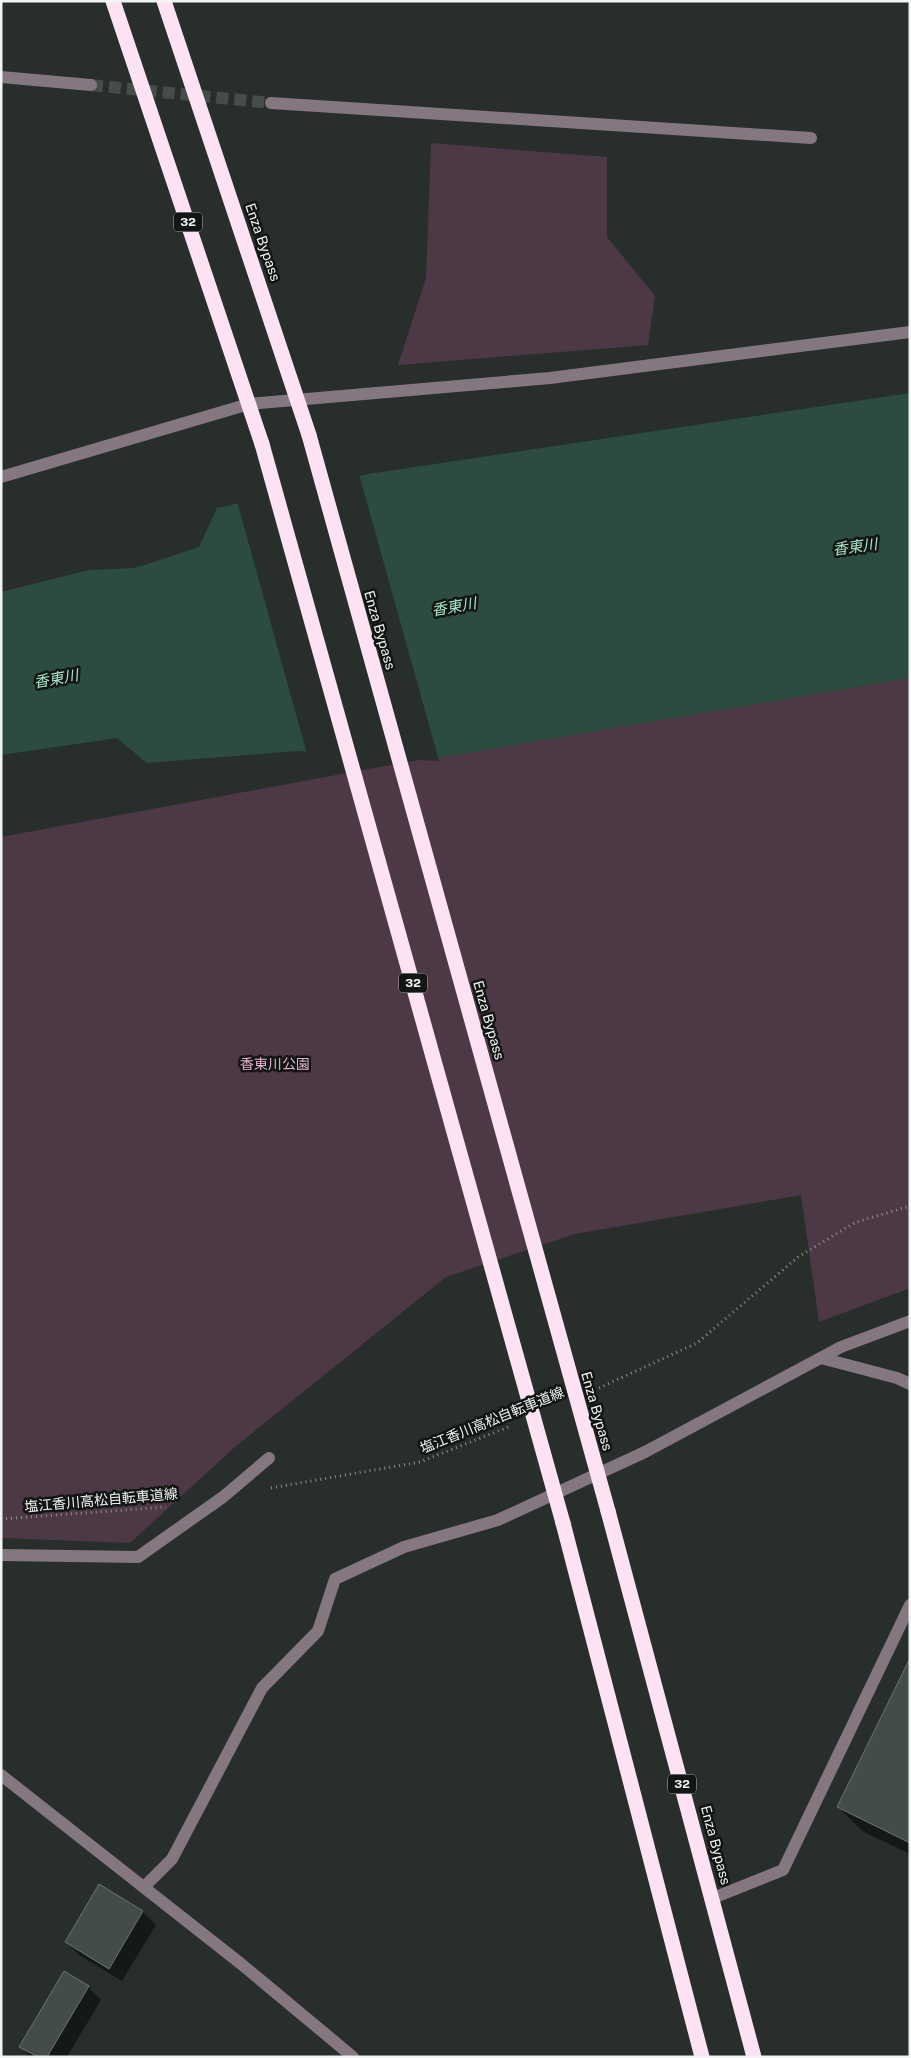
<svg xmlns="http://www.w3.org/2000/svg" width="911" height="2058" font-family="'Public Sans','Noto Sans JP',sans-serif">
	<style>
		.green { fill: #4c3945 }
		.water { fill: #2c4c3f }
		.pier { fill: #272e2b }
		.shadow { fill: #0007 }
		.building { fill: #444c48; stroke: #6b7470 }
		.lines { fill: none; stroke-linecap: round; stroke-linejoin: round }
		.minor-tunnel { stroke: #454c49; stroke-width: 12; stroke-dasharray: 12 6; stroke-linecap: butt }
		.path { stroke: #8c928f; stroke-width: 3; stroke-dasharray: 1 4; stroke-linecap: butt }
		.minor { stroke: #84777f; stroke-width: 12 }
		.highway { stroke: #fde2f3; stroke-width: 15 }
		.highway-bridge { stroke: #fde2f3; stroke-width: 15 }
		.labels { text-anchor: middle; stroke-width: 5; stroke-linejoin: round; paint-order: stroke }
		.shield { fill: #121514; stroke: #adb2b0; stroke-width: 1 }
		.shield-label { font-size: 12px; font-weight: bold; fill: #f0f5f3 }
		.street-label { font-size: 14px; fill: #f0f5f3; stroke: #121514 }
		.park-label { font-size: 14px; fill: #e7b2d4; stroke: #121514 }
		.water-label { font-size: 15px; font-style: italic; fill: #a8e8cc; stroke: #121514 }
	</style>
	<rect width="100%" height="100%" fill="#272e2b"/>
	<!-- green -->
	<g class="green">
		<path d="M 431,143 L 607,157 L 607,237 L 655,296 L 648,345 L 398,365 L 426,278 Z"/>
		<path d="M 910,678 L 910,1288 L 819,1322 L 801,1195 L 575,1234 L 446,1277 L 236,1446 L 130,1543 L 1,1538 L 1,837 L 390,765 Z"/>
	</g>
	<!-- water -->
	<path class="water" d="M 910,393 L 910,678 L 432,759 L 296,751 L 147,763 L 117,738 L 1,755 L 1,592 L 89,570 L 135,568 L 199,547 L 217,508 L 368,474 Z"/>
	<!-- pier -->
	<path class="pier" d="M 359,474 L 439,761 L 307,754 L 237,501 Z"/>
	<!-- shadow -->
	<g class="shadow">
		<path d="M 910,1661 L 910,1854 L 862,1831 L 838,1807 Z"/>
		<path d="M 99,1886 L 143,1912 L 156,1925 L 122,1981 L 79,1955 L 66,1942 Z"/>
		<path d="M 88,1987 L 101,2000 L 67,2057 L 30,2057 L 21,2047 Z"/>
	</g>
	<!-- building -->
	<g class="building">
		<path d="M 910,1658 L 910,1843 L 837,1807 Z"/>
		<path d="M 99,1884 L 143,1911 L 109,1969 L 65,1942 Z"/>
		<path d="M 64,1971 L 89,1986 L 47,2057 L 38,2057 L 19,2047 Z"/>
	</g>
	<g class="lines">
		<!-- minor-tunnel -->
		<path class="minor-tunnel" d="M 91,85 L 271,103"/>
		<!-- path -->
		<g class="path">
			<path d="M 599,1388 L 697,1343 L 798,1257 L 856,1222 L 910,1206"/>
			<path d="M 271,1488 L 420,1462 L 511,1426"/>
			<path d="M 1,1519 L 166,1507"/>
		</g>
		<!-- minor -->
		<g class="minor">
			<path d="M 1,77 L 91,85"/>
			<path d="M 271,103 L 811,138"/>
			<path d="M 1,477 L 249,404 L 550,378 L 910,332"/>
			<path d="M 821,1358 L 897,1378 L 910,1384"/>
			<path d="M 1,1555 L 138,1557 L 223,1497 L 269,1458"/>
			<path d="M 1,1775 L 240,1963 L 353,2057"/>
			<path d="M 144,1887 L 172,1859 L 262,1688 L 318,1631 L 335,1579 L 404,1547 L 498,1520 L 645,1452 L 841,1347 L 910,1321"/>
			<path d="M 713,1898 L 783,1870 L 910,1605"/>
		</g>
		<!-- highway -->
		<g class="highway">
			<path d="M 113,1 L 262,444"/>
			<path d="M 164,1 L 309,435"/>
			<path d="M 608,1511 L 754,2057"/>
			<path d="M 563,1523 L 702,2057"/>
		</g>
		<!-- highway-bridge -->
		<g class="highway-bridge">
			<path d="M 309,435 L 608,1511"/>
			<path d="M 262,444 L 563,1523"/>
		</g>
	</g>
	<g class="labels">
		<!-- shield labels -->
		<g class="shield">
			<rect x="174" y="212.5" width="28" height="19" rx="4"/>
			<rect x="399" y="973.5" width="28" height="19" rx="4"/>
			<rect x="668" y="1774.5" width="28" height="19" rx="4"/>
		</g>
		<g class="shield-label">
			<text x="188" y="226">32</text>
			<text x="413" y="987">32</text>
			<text x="682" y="1788">32</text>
		</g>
		<!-- street labels -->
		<g class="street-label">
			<text transform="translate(263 242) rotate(71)" y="5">Enza Bypass</text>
			<text transform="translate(380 630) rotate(74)" y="5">Enza Bypass</text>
			<text transform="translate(489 1020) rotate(74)" y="5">Enza Bypass</text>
			<text transform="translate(597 1411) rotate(74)" y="5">Enza Bypass</text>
			<text transform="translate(492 1420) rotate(-22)" y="5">塩江香川高松自転車道線</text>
			<text transform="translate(101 1500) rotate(-5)" y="5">塩江香川高松自転車道線</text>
			<text transform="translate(716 1845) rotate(75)" y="5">Enza Bypass</text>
		</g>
		<!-- park labels -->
		<g class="park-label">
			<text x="275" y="1069">香東川公園</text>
		</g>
		<!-- water labels -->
		<g class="water-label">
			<text transform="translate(855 547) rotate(-8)" y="5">香東川</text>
			<text transform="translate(454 607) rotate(-10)" y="5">香東川</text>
			<text transform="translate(56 679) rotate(-10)" y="5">香東川</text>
		</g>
	</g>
	<!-- border -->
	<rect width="911" height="2058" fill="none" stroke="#f0f5f3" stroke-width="5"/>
</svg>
